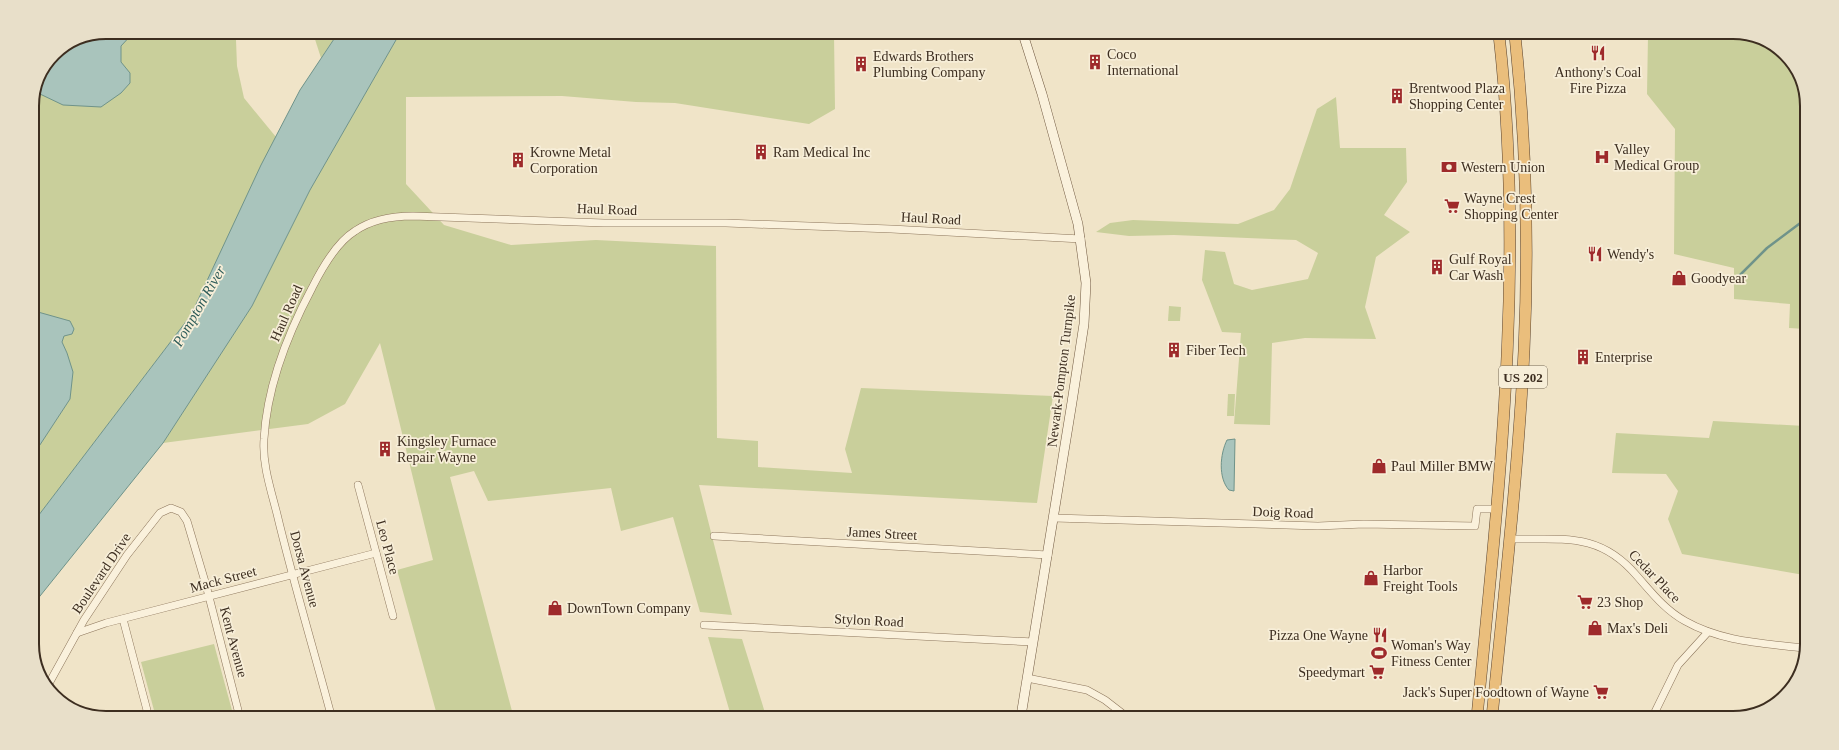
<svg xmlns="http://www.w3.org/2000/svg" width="1839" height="750" font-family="'Times New Roman',serif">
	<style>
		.green { fill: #c9cf9b }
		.water { fill: #a9c4bc; stroke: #6f938a }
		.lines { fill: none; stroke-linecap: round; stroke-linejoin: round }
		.stream { stroke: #6f938a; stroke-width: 2.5 }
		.minor-casing { stroke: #8d765c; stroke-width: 8 }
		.secondary-casing { stroke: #6f573f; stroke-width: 10 }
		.trunk-casing { stroke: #5b4430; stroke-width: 12 }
		.minor { stroke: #faf1dc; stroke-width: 7 }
		.secondary { stroke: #faf1dc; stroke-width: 9 }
		.trunk { stroke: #eabe7c; stroke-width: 11 }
		.labels { text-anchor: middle; stroke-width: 3.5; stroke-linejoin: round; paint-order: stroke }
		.shield { fill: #f7eed8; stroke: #756857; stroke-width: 1 }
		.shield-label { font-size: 13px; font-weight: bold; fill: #3d2e20 }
		.poi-label { font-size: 14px; fill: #3d2e20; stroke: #f7eed8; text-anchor: start }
		.street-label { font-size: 14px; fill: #3d2e20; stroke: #f7eed8 }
		.water-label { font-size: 15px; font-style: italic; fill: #2f5d5a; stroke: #f7eed8 }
		.rim { fill: none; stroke: #3d2e20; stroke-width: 2 }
	</style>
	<rect width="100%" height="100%" fill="#f0e4c8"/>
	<!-- green -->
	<g class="green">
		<path d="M 106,32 L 229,32 L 236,40 L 237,66 L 244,98 L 276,137 L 191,315 L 32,524 L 32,457 L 70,399 L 67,353 L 62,342 L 63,336 L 72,334 L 38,312 L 32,316 L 32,102 L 54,54 L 78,38 Z"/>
		<path d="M 313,33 L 338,33 L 321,58 Z"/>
		<path d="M 400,33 L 834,34 L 835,109 L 809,124 L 675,103 L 636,102 L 562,96 L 406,97 L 406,184 L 444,225 L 511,245 L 596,240 L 716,246 L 717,438 L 758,441 L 758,467 L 852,473 L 845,449 L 861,388 L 1053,396 L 1037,503 L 699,485 L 732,615 L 700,612 L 673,517 L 621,531 L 611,488 L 488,501 L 474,471 L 450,477 L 513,715 L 437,715 L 397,570 L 433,560 L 380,343 L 345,404 L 308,424 L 163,443 L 252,306 L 310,190 Z"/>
		<path d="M 1648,36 L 1757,36 L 1792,61 L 1807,101 L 1805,329 L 1789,328 L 1790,304 L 1734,299 L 1734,268 L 1674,254 L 1675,129 L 1647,94 Z"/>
		<path d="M 1336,97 L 1340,148 L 1406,148 L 1407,182 L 1384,215 L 1410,232 L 1376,257 L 1365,307 L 1376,339 L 1305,338 L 1272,343 L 1270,425 L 1234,424 L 1241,333 L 1222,332 L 1202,280 L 1205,250 L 1225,252 L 1234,284 L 1252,290 L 1308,279 L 1318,253 L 1296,240 L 1174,235 L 1129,236 L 1096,232 L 1110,223 L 1133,220 L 1238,224 L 1274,210 L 1290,189 L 1317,109 Z"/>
		<path d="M 1169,306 L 1181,307 L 1180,321 L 1168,321 Z"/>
		<path d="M 1228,394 L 1235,394 L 1234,416 L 1227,416 Z"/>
		<path d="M 1713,421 L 1805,426 L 1804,575 L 1682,554 L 1668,519 L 1678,491 L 1666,474 L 1612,473 L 1616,433 L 1709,438 Z"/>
		<path d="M 708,637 L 742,639 L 766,716 L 731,716 Z"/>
		<path d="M 214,644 L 233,714 L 155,714 L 141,662 Z"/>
	</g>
	<!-- water -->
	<g class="water">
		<path d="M 106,32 L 134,32 L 121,46 L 121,62 L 130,73 L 130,83 L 121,93 L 101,107 L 63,105 L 40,94 L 35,95 L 54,54 L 78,38 Z"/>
		<path d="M 338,33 L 400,33 L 310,190 L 252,306 L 163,443 L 32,606 L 32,524 L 191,315 L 261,165 L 300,90 Z"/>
		<path d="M 38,312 L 70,321 L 74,329 L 72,334 L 64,336 L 62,342 L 67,353 L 73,372 L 70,399 L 32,457 L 32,316 Z"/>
		<path d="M 1235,439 L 1234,491 L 1229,490 C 1218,478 1220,454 1227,440 Z"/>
	</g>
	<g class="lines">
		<!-- stream -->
		<path class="stream" d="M 1739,276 L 1767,248 L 1803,221 L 1806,216"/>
		<defs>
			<g id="minor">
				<path d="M 358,485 L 393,616"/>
				<path d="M 1054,518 L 1318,526 L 1364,524 L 1475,526 L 1477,509 L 1496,509"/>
				<path d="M 714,536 L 1048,555"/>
				<path d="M 1509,539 C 1562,540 1599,531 1637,576 C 1652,593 1665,610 1685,621 C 1722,642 1763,643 1803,648"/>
				<path d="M 123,619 L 148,714"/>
				<path d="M 704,625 L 1033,642"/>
				<path d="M 77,633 L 106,623 L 376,553"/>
				<path d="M 1027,678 L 1087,690 L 1105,700 L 1127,717"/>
				<path d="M 47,687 L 84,620 L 127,555 L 160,513 L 171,508 L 181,512 L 187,521 L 206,585 L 239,714"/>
				<path d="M 331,715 C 313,647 293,581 277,514 C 271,490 262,464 264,439 C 267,386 287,335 312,288 C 321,270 337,242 355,231 C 371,220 394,216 413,216 L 604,223 L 726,223 L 891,229 L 1081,239"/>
				<path d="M 1652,718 L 1678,665 L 1708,632"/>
			</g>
			<path id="secondary" d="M 1021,716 L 1072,402 L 1084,324 L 1086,283 L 1078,224 L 1042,94 L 1023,34"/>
			<g id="trunk">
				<path d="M 1477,717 C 1499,488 1525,266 1499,35"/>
				<path d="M 1492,717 C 1504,595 1518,473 1524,351 C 1529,246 1526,140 1515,35"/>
			</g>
		</defs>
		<!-- minor casing -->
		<use href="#minor" class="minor-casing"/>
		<!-- secondary casing -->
		<use href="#secondary" class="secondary-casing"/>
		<!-- trunk casing -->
		<use href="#trunk" class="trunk-casing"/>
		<!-- minor -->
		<use href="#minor" class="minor"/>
		<!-- secondary -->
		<use href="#secondary" class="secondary"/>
		<!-- trunk -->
		<use href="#trunk" class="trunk"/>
	</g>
	<!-- icons -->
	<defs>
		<symbol id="restaurant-bare" viewBox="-9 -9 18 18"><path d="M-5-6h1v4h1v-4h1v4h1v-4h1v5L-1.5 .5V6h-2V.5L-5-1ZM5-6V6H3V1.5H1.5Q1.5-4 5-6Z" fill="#9e2a2b" stroke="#f7eed8" stroke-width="2.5" paint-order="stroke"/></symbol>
		<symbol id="building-bare" viewBox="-9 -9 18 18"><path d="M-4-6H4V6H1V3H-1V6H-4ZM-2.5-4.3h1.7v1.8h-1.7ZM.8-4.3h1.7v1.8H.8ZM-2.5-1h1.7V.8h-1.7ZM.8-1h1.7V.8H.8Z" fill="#9e2a2b" stroke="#f7eed8" stroke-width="2.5" paint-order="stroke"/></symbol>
		<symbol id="hospital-bare" viewBox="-9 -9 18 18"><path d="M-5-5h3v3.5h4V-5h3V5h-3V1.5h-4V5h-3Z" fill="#9e2a2b" stroke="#f7eed8" stroke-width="2.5" paint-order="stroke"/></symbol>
		<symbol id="bank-bare" viewBox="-9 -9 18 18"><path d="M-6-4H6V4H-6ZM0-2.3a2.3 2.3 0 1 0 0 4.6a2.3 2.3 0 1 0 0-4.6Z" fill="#9e2a2b" stroke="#f7eed8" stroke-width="2.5" paint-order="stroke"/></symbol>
		<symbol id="supermarket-bare" viewBox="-9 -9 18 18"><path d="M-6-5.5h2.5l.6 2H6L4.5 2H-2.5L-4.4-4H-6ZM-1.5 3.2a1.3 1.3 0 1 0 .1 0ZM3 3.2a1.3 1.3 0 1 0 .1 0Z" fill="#9e2a2b" stroke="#f7eed8" stroke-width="2.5" paint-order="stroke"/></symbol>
		<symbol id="shop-bare" viewBox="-9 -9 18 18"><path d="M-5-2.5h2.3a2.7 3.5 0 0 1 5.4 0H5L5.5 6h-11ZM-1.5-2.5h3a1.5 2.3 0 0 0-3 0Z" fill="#9e2a2b" stroke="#f7eed8" stroke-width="2.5" paint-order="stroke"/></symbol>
		<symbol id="stadium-bare" viewBox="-9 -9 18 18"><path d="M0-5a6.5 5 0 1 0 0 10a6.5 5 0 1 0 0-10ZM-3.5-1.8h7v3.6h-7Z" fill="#9e2a2b" stroke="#f7eed8" stroke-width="2.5" paint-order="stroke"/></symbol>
	</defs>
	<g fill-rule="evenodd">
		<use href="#restaurant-bare" x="1587" y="42" width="22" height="22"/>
		<use href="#building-bare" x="1084" y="51" width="22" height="22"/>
		<use href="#building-bare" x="850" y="53" width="22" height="22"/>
		<use href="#building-bare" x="1386" y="85" width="22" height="22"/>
		<use href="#building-bare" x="750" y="141" width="22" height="22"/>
		<use href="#hospital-bare" x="1591" y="146" width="22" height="22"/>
		<use href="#building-bare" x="507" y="149" width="22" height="22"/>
		<use href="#bank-bare" x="1438" y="156" width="22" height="22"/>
		<use href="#supermarket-bare" x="1441" y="195" width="22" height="22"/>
		<use href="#restaurant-bare" x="1584" y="243" width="22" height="22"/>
		<use href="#building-bare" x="1426" y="256" width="22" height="22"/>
		<use href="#shop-bare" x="1668" y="267" width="22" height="22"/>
		<use href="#building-bare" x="1163" y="339" width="22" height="22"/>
		<use href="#building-bare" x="1572" y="346" width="22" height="22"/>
		<use href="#building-bare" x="374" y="438" width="22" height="22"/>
		<use href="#shop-bare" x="1368" y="455" width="22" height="22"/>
		<use href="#shop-bare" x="1360" y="567" width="22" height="22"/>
		<use href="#supermarket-bare" x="1574" y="591" width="22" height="22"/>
		<use href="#shop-bare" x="544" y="597" width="22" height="22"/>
		<use href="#shop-bare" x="1584" y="617" width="22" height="22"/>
		<use href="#restaurant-bare" x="1369" y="624" width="22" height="22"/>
		<use href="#stadium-bare" x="1368" y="642" width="22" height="22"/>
		<use href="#supermarket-bare" x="1366" y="661" width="22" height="22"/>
		<use href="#supermarket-bare" x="1590" y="681" width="22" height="22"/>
	</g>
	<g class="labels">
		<!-- shield labels -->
		<rect class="shield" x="1499" y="366" width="48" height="22" rx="3"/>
		<g class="shield-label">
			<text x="1523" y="382">US 202</text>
		</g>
		<!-- poi labels -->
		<g class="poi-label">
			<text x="1107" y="59">Coco<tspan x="1107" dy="16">International</tspan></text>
			<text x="873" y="61">Edwards Brothers<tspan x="873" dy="16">Plumbing Company</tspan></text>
			<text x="1598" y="77" text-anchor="middle">Anthony's Coal<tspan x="1598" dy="16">Fire Pizza</tspan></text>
			<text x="1409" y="93">Brentwood Plaza<tspan x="1409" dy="16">Shopping Center</tspan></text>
			<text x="1614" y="154">Valley<tspan x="1614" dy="16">Medical Group</tspan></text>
			<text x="530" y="157">Krowne Metal<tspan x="530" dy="16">Corporation</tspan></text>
			<text x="773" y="157">Ram Medical Inc</text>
			<text x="1461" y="172">Western Union</text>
			<text x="1464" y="203">Wayne Crest<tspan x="1464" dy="16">Shopping Center</tspan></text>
			<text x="1607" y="259">Wendy's</text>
			<text x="1449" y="264">Gulf Royal<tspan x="1449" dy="16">Car Wash</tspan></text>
			<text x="1691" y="283">Goodyear</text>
			<text x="1186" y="355">Fiber Tech</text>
			<text x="1595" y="362">Enterprise</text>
			<text x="397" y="446">Kingsley Furnace<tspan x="397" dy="16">Repair Wayne</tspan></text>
			<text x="1391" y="471">Paul Miller BMW</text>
			<text x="1383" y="575">Harbor<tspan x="1383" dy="16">Freight Tools</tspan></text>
			<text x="1597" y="607">23 Shop</text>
			<text x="567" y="613">DownTown Company</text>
			<text x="1607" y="633">Max's Deli</text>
			<text x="1368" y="640" text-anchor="end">Pizza One Wayne</text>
			<text x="1391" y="650">Woman's Way<tspan x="1391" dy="16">Fitness Center</tspan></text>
			<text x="1365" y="677" text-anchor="end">Speedymart</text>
			<text x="1589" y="697" text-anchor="end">Jack's Super Foodtown of Wayne</text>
		</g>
		<!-- street labels -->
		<g class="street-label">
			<text transform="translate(607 209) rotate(2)" y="5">Haul Road</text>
			<text transform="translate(931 218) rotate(3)" y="5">Haul Road</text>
			<text transform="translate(286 313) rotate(-66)" y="5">Haul Road</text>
			<text transform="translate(1061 371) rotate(-83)" y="5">Newark-Pompton Turnpike</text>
			<text transform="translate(1283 512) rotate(2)" y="5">Doig Road</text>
			<text transform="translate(882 533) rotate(3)" y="5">James Street</text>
			<text transform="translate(388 547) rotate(75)" y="5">Leo Place</text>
			<text transform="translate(305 569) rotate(75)" y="5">Dorsa Avenue</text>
			<text transform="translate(101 573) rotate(-56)" y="5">Boulevard Drive</text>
			<text transform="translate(1655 576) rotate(46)" y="5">Cedar Place</text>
			<text transform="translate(223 579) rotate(-15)" y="5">Mack Street</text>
			<text transform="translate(869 620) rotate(3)" y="5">Stylon Road</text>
			<text transform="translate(234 642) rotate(75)" y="5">Kent Avenue</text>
		</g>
		<!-- water labels -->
		<g class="water-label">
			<text transform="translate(199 306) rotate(-60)" y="5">Pompton River</text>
		</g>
	</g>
	<!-- crop -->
	<path d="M0 0H1839V750H0ZM106 39H1733A67 67 0 0 1 1800 106V644A67 67 0 0 1 1733 711H106A67 67 0 0 1 39 644V106A67 67 0 0 1 106 39Z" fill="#e8dfc9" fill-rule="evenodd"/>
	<path class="rim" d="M106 39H1733A67 67 0 0 1 1800 106V644A67 67 0 0 1 1733 711H106A67 67 0 0 1 39 644V106A67 67 0 0 1 106 39Z"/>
</svg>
